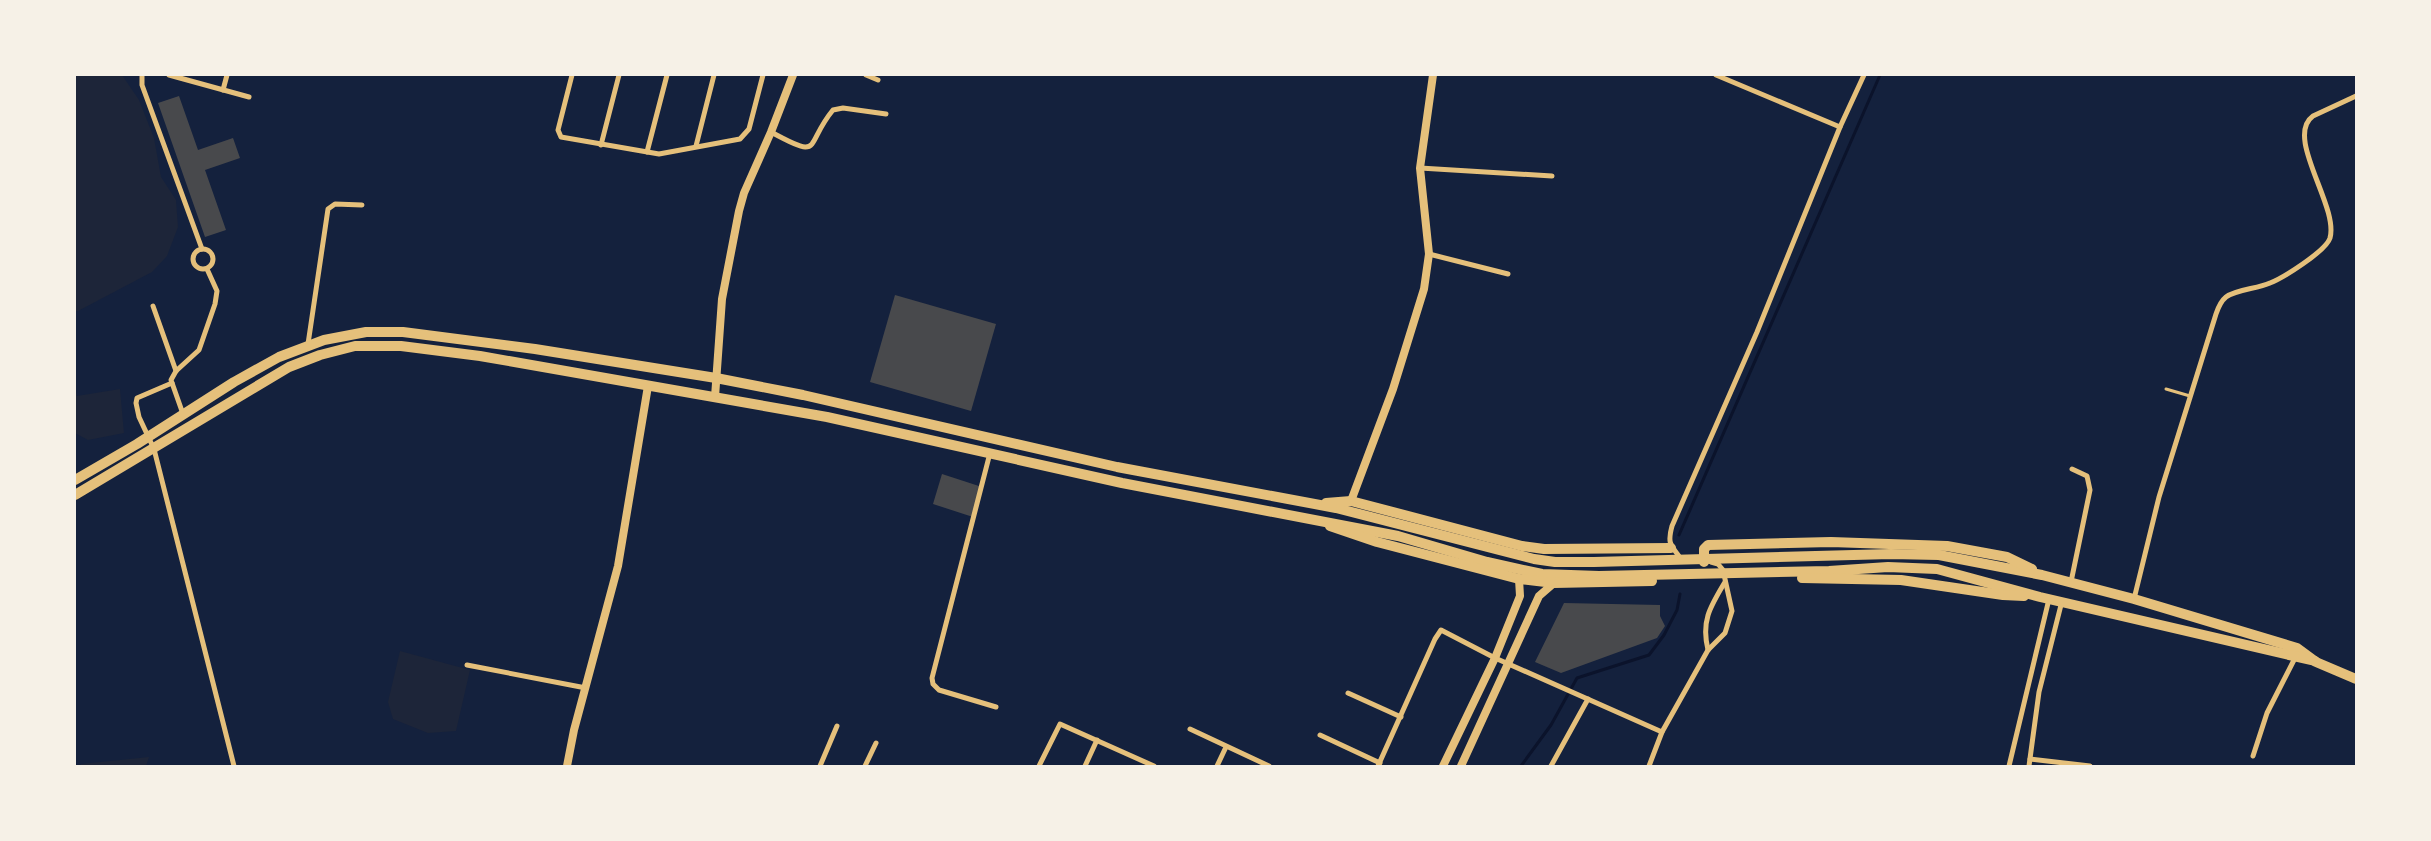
<svg xmlns="http://www.w3.org/2000/svg" width="2431" height="841" font-family="Rubik,sans-serif">
	<style>
		.green { fill: #1d2539 }
		.lines { fill: none; stroke-linecap: round; stroke-linejoin: round }
		.stream { stroke: #0b132b; stroke-width: 3 }
		.building { fill: #48494c }
		.service { stroke: #e5c07b; stroke-width: 3 }
		.minor { stroke: #e5c07b; stroke-width: 5 }
		.tertiary { stroke: #e5c07b; stroke-width: 8 }
		.trunk { stroke: #e5c07b; stroke-width: 10 }
	</style>
	<rect width="100%" height="100%" fill="#14213d"/>
	<!-- green -->
	<g class="green">
		<path d="M 75,75 L 122,75 L 139,100 L 154,138 L 161,177 L 176,200 L 178,227 L 167,256 L 152,272 L 78,311 L 75,311 Z"/>
		<path d="M 75,389 L 77,396 L 120,389 L 124,433 L 88,440 L 75,433 Z"/>
		<path d="M 400,651 L 470,670 L 456,731 L 428,733 L 393,719 L 388,702 Z"/>
		<path d="M 149,757 L 146,766 L 81,766 L 81,764 Z"/>
	</g>
	<g class="lines">
		<!-- stream -->
		<g class="stream">
			<path d="M 1679,535 L 1880,75"/>
			<path d="M 1521,766 L 1551,725 L 1577,678 L 1649,655 L 1664,635 L 1677,610 L 1680,594"/>
		</g>
	</g>
	<!-- building -->
	<g class="building">
		<path d="M 179,96 L 198,150 L 233,138 L 240,158 L 205,170 L 226,230 L 205,237 L 158,103 Z"/>
		<path d="M 895,295 L 996,324 L 971,411 L 870,382 Z"/>
		<path d="M 942,474 L 982,487 L 973,517 L 933,504 Z"/>
		<path d="M 1564,603 L 1660,605 L 1660,616 L 1665,626 L 1657,638 L 1561,673 L 1535,662 Z"/>
	</g>
	<g class="lines">
		<!-- service -->
		<path class="service" d="M 2166,389 L 2190,396"/>
		<!-- minor -->
		<g class="minor">
			<path d="M 142,75 L 142,85 L 202,249"/>
			<path d="M 169,75 L 249,97"/>
			<path d="M 572,75 L 558,130 L 561,137 L 659,154 L 740,139 L 749,129 L 763,75"/>
			<path d="M 866,75 L 878,80"/>
			<path d="M 1716,75 L 1840,127"/>
			<path d="M 223,90 L 227,75"/>
			<path d="M 771,132 C 824,161 804,145 833,110 L 843,108 L 886,114"/>
			<path d="M 601,145 L 619,75"/>
			<path d="M 696,146 L 714,75"/>
			<path d="M 647,152 L 667,75"/>
			<path d="M 1420,168 L 1552,176"/>
			<circle cx="203" cy="259" r="10"/>
			<path d="M 1429,254 L 1508,274"/>
			<path d="M 153,306 L 176,371"/>
			<path d="M 308,344 L 328,209 L 335,204 L 362,205"/>
			<path d="M 172,383 L 137,398 L 136,403 L 139,417 L 154,449 L 234,766"/>
			<path d="M 183,414 L 171,380 L 176,371 L 199,350 L 215,304 L 217,291 L 207,269"/>
			<path d="M 990,453 L 932,678 L 933,684 L 939,690 L 996,707"/>
			<path d="M 1681,559 C 1671,545 1667,544 1672,526 L 1757,332 L 1840,127 L 1864,75"/>
			<path d="M 2071,582 L 2090,490 L 2087,476 L 2072,469"/>
			<path d="M 2134,599 L 2159,497 L 2216,314 C 2218,308 2221,301 2226,297 C 2237,289 2257,289 2270,283 C 2283,278 2326,251 2330,238 C 2339,206 2284,137 2313,116 L 2356,96"/>
			<path d="M 1708,650 C 1701,621 1710,607 1725,582"/>
			<path d="M 467,665 L 586,688"/>
			<path d="M 1348,693 L 1401,717"/>
			<path d="M 1190,729 L 1269,766"/>
			<path d="M 1320,735 L 1380,763"/>
			<path d="M 2253,756 L 2267,713 L 2295,658"/>
			<path d="M 2030,759 L 2090,766"/>
			<path d="M 820,766 L 837,726"/>
			<path d="M 865,766 L 876,743"/>
			<path d="M 1039,766 L 1060,724 L 1154,766"/>
			<path d="M 1085,766 L 1097,740"/>
			<path d="M 1217,766 L 1226,747"/>
			<path d="M 1378,766 L 1435,639 L 1441,630 L 1495,658 L 1662,732"/>
			<path d="M 1551,766 L 1588,699"/>
			<path d="M 1649,766 L 1662,732 L 1708,650 L 1725,633 L 1732,611 L 1723,570 L 1718,564 L 1711,562"/>
			<path d="M 2009,766 L 2049,599"/>
			<path d="M 2029,766 L 2039,692 L 2062,601"/>
		</g>
		<!-- tertiary -->
		<g class="tertiary">
			<path d="M 715,397 L 722,299 L 739,211 L 744,193 L 771,132 L 793,75"/>
			<path d="M 1351,501 L 1393,389 L 1424,289 L 1429,254 L 1420,168 L 1433,75"/>
			<path d="M 567,766 L 574,730 L 618,566 L 648,386"/>
			<path d="M 1443,766 L 1495,658 L 1520,596 L 1519,579"/>
			<path d="M 1461,766 L 1539,596 L 1554,583"/>
		</g>
		<!-- trunk -->
		<g class="trunk">
			<path d="M 75,480 L 137,444 L 234,382 L 279,357 L 324,340 L 366,332 L 403,332 L 535,349 L 716,378 L 803,395 L 1117,467 L 1336,508 L 1534,559 L 1555,562 L 1594,562 L 1891,554 L 1939,555 L 2042,575 L 2134,599 L 2297,648 L 2316,662 L 2356,679"/>
			<path d="M 75,495 L 289,367 L 320,355 L 355,346 L 401,346 L 480,356 L 827,417 L 1122,483 L 1398,536 L 1487,562 L 1542,574 L 1599,576 L 1829,571 L 1888,567 L 1937,569 L 2040,597 L 2315,661"/>
			<path d="M 1326,503 L 1351,501 L 1522,546 L 1544,549 L 1671,548"/>
			<path d="M 1330,526 L 1377,542 L 1519,579 L 1554,583 L 1652,581"/>
			<path d="M 1704,562 L 1704,549 L 1708,545 L 1831,542 L 1947,546 L 2007,557 L 2032,569"/>
			<path d="M 1802,578 L 1901,580 L 2003,595 L 2024,596"/>
		</g>
	</g>
	<!-- border -->
	<rect width="2431" height="841" fill="none" stroke="#f6f1e7" stroke-width="152"/>
</svg>
